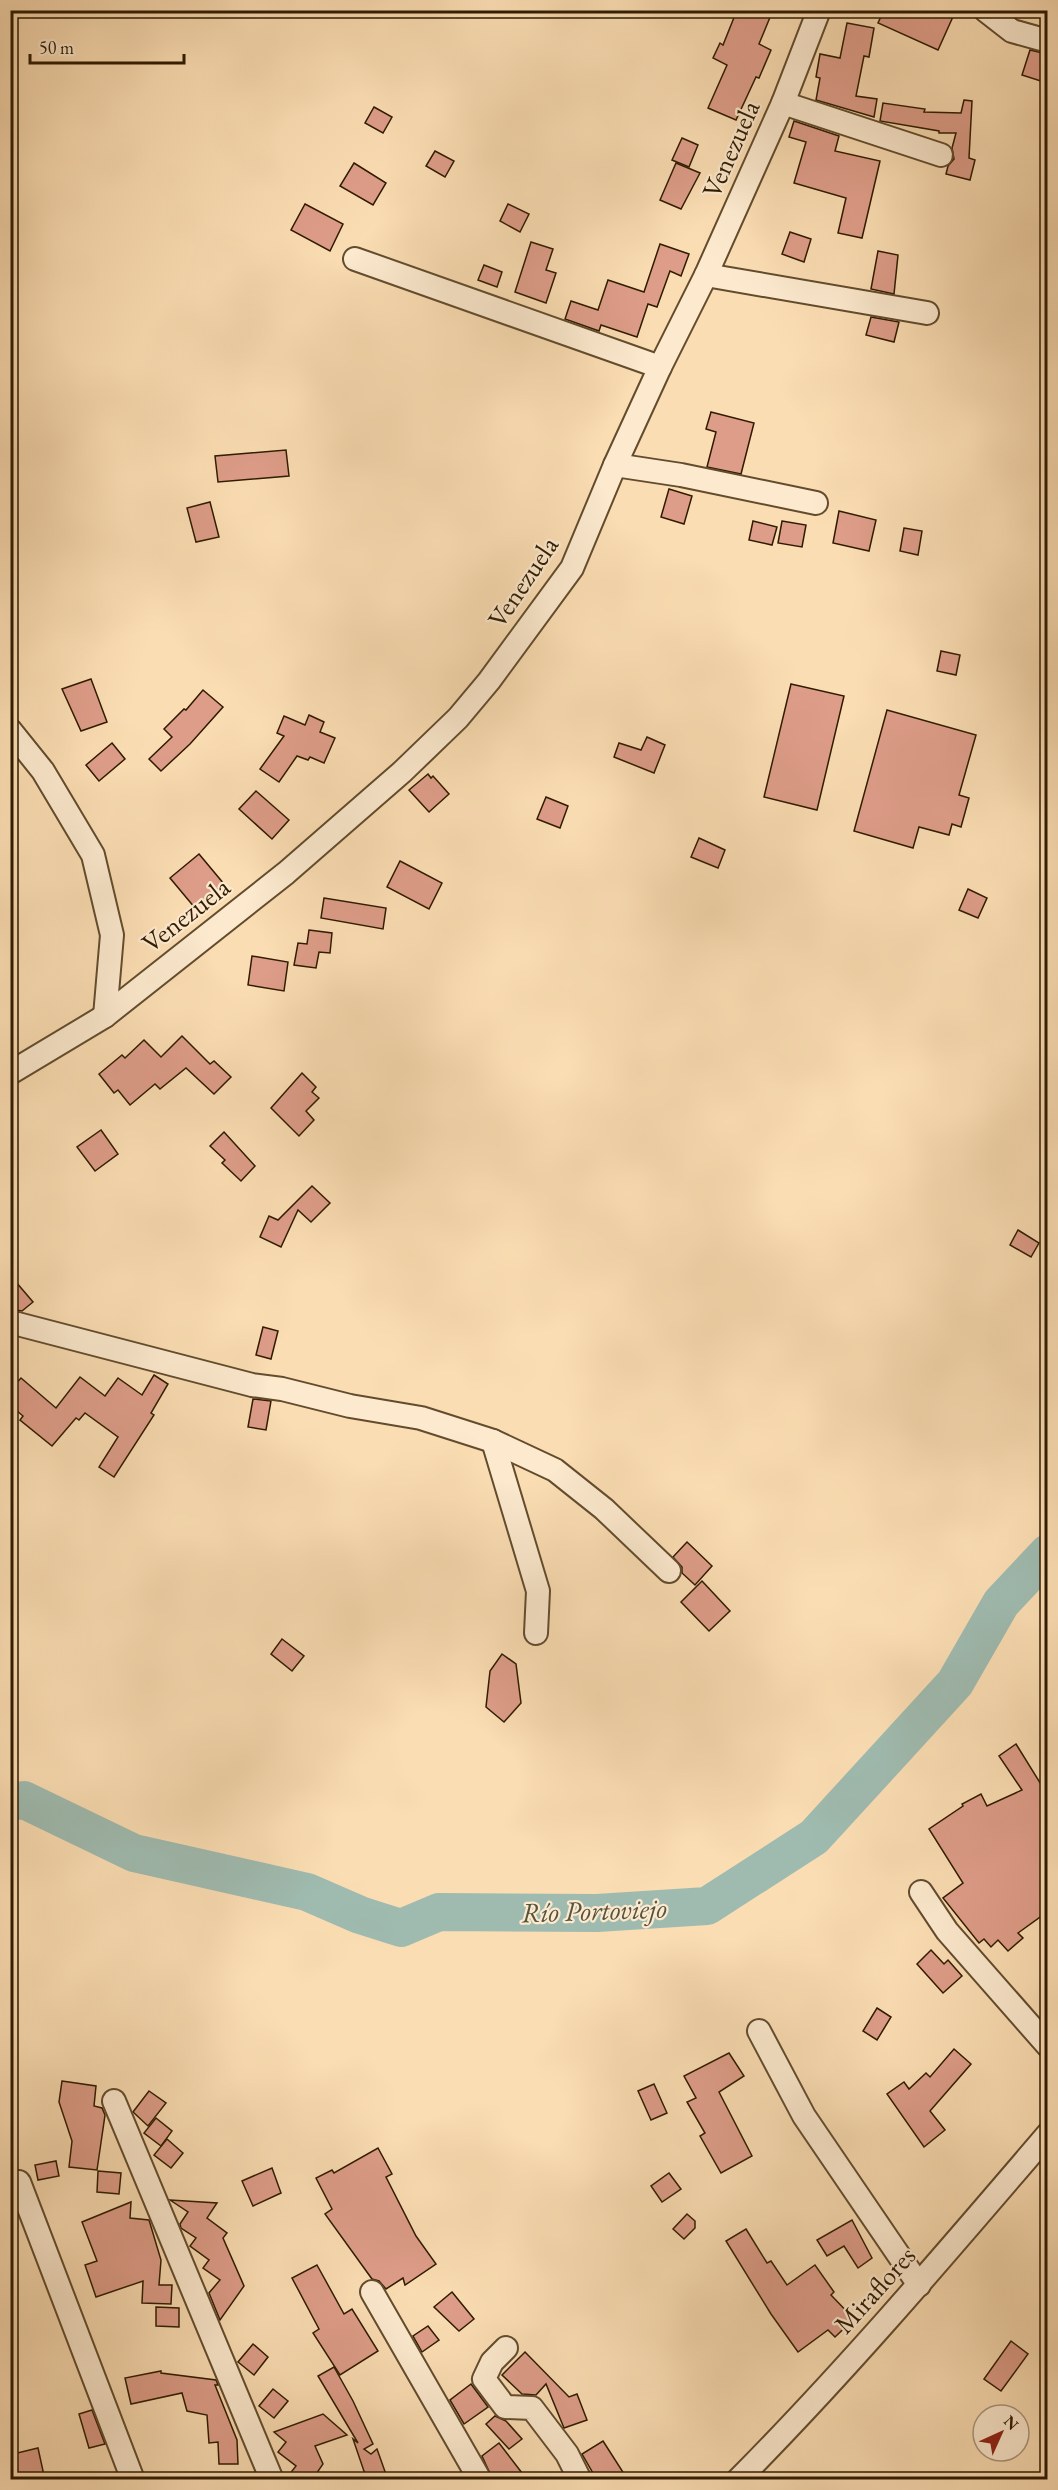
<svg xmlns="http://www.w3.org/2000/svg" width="1058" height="2490" font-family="'EB Garamond',serif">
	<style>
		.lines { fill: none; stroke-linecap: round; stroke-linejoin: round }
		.river { stroke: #9fbbb0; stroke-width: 38 }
		.building { fill: #de9d89; stroke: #2f1b00; stroke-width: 1.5 }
		.minor-casing { stroke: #624c2d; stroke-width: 26 }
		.minor { stroke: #fce9ce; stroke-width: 22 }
		.labels { text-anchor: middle; stroke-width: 4.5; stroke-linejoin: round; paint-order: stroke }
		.street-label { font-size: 27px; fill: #2f1b00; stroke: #fce9ce }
		.water-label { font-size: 28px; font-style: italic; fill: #56533e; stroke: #fce9ce }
	</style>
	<rect width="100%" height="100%" fill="#fbddb3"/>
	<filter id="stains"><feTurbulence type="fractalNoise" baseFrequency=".00333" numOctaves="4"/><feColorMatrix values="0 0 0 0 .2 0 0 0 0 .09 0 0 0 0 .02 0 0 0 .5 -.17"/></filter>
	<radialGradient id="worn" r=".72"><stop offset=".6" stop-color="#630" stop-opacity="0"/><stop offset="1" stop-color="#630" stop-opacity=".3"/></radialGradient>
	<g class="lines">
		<!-- river -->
		<path class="river" d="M 10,1802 L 24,1800 L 134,1853 L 307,1892 L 360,1915 L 401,1928 L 439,1912 L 597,1913 L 707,1906 L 814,1837 L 955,1683 L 1001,1603 L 1048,1553"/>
	</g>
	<!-- building -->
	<g class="building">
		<path d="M 737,10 L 773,10 L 759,44 L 771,50 L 759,78 L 756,77 L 736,120 L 708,108 L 727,65 L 713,58 L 720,43 L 723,45 Z"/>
		<path d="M 884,10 L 956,10 L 938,50 L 878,23 Z"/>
		<path d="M 847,23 L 874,28 L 869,57 L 864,56 L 856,96 L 877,99 L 874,117 L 816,100 L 820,78 L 816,77 L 820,54 L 840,58 Z"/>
		<path d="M 1030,50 L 1047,54 L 1047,83 L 1022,75 Z"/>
		<path d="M 964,100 L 972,101 L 969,158 L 975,160 L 970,180 L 946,174 L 948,166 L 954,159 L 952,148 L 956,133 L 939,133 L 939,131 L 880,121 L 883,103 L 925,109 L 924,112 L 961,113 Z"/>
		<path d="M 374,107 L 392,117 L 383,133 L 365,123 Z"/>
		<path d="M 794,121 L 839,136 L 835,151 L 880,161 L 862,238 L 838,233 L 846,198 L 794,183 L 806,142 L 789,137 Z"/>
		<path d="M 682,138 L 698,145 L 689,167 L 672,160 Z"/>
		<path d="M 435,151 L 454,161 L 445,177 L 426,166 Z"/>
		<path d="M 354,163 L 386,183 L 373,205 L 340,186 Z"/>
		<path d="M 676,163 L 700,173 L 681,209 L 660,200 Z"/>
		<path d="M 305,204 L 343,224 L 330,251 L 291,230 Z"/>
		<path d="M 508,204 L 529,214 L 520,232 L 500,221 Z"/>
		<path d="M 790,232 L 811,239 L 804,262 L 782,254 Z"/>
		<path d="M 531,242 L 553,249 L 546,270 L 556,273 L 546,303 L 515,292 Z"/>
		<path d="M 660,244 L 689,254 L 681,276 L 670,271 L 657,307 L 648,304 L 637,337 L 601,325 L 599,331 L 565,319 L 571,301 L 598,310 L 608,280 L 644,292 Z"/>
		<path d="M 878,251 L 898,255 L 894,294 L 871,289 Z"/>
		<path d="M 484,265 L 502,272 L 497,287 L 478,280 Z"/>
		<path d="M 871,317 L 899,322 L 894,342 L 866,335 Z"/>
		<path d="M 711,412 L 754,423 L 741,474 L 707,467 L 716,432 L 706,429 Z"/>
		<path d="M 286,450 L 289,476 L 218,482 L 215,456 Z"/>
		<path d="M 669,489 L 692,496 L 684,524 L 661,517 Z"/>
		<path d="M 210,502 L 219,537 L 196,542 L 187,508 Z"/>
		<path d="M 839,511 L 876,520 L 869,551 L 833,543 Z"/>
		<path d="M 753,521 L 777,527 L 772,545 L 749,540 Z"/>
		<path d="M 782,521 L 806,525 L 802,547 L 778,543 Z"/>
		<path d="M 904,528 L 922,531 L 918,555 L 900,551 Z"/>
		<path d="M 941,651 L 960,655 L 956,675 L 937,671 Z"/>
		<path d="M 91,679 L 107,722 L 81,731 L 62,689 Z"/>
		<path d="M 791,684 L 844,696 L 817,810 L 764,797 Z"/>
		<path d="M 203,690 L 223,707 L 190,744 L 161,771 L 149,759 L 172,737 L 164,729 L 184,709 L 186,710 Z"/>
		<path d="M 887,710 L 976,735 L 959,795 L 969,798 L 961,827 L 952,824 L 949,835 L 919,827 L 913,848 L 854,831 Z"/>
		<path d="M 309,715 L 324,722 L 320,732 L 335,738 L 324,763 L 310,757 L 308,760 L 297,756 L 279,782 L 260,769 L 284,736 L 277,733 L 284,716 L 305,725 Z"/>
		<path d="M 647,737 L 665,745 L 654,773 L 614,757 L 619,743 L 641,750 Z"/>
		<path d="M 112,743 L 125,759 L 99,781 L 86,765 Z"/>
		<path d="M 428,774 L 431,778 L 433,776 L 449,794 L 429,812 L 409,790 Z"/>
		<path d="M 256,791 L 289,820 L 272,839 L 239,809 Z"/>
		<path d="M 546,797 L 568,806 L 560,828 L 537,819 Z"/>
		<path d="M 699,838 L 725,850 L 718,868 L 691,857 Z"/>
		<path d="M 199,854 L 224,884 L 195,908 L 170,878 Z"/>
		<path d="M 400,861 L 442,883 L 429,909 L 387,887 Z"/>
		<path d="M 968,889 L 987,898 L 978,918 L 959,910 Z"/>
		<path d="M 324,898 L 386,908 L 383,929 L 321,918 Z"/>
		<path d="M 309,930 L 332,933 L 330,953 L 319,952 L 316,968 L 294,965 L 298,943 L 307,944 Z"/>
		<path d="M 252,956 L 288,962 L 284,991 L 248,985 Z"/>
		<path d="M 182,1036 L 210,1064 L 214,1061 L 231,1077 L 214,1094 L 186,1068 L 160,1089 L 155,1084 L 130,1105 L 118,1090 L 114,1093 L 99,1074 L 122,1055 L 125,1058 L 144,1040 L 161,1057 Z"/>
		<path d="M 302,1073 L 316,1087 L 312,1092 L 319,1098 L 306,1111 L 314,1120 L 299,1136 L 271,1108 Z"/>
		<path d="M 101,1130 L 118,1154 L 95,1171 L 77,1147 Z"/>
		<path d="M 224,1132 L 255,1166 L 241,1181 L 222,1163 L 225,1160 L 210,1146 Z"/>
		<path d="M 312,1186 L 330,1203 L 311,1222 L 298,1210 L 281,1247 L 260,1237 L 269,1216 L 278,1220 Z"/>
		<path d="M 1018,1230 L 1039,1243 L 1031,1257 L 1010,1245 Z"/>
		<path d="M 10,1275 L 33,1302 L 22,1311 L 10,1309 Z"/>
		<path d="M 263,1327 L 278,1331 L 271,1359 L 256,1355 Z"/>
		<path d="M 154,1375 L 168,1384 L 151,1413 L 154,1415 L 114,1477 L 99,1467 L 118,1437 L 85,1413 L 79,1420 L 76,1418 L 52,1446 L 20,1420 L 23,1416 L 10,1405 L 10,1390 L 21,1378 L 56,1408 L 80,1377 L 105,1396 L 118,1378 L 142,1395 Z"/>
		<path d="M 253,1399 L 271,1401 L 266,1430 L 248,1427 Z"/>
		<path d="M 687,1542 L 712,1566 L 695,1585 L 682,1573 L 682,1567 L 673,1557 Z"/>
		<path d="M 702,1581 L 730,1611 L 709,1631 L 681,1602 Z"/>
		<path d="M 282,1639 L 304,1656 L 292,1671 L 271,1654 Z"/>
		<path d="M 502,1654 L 516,1664 L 521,1703 L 504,1722 L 486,1707 L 490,1671 Z"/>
		<path d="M 1016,1744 L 1047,1794 L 1047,1912 L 1018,1933 L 1023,1938 L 1008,1951 L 998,1940 L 991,1947 L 984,1939 L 979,1943 L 943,1898 L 963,1883 L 929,1829 L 963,1806 L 962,1804 L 981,1794 L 987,1806 L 1022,1790 L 999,1756 Z"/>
		<path d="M 931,1950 L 944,1964 L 948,1960 L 962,1976 L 943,1993 L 917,1964 Z"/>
		<path d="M 877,2008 L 891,2017 L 877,2040 L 863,2031 Z"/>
		<path d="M 954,2049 L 971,2064 L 930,2111 L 945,2130 L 924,2147 L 887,2094 L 904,2082 L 909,2089 L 926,2073 L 930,2077 Z"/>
		<path d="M 729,2053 L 744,2076 L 719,2092 L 752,2156 L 721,2173 L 700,2136 L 705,2133 L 687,2102 L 696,2098 L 684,2076 Z"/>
		<path d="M 62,2081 L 96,2086 L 94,2106 L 102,2108 L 105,2115 L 97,2170 L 69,2167 L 72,2141 L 59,2102 Z"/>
		<path d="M 654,2084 L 667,2113 L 651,2120 L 638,2091 Z"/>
		<path d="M 149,2091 L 166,2103 L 148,2126 L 133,2112 Z"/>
		<path d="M 156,2118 L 172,2131 L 161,2146 L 144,2133 Z"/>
		<path d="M 167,2139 L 183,2153 L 171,2168 L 154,2155 Z"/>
		<path d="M 378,2148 L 392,2174 L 386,2177 L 416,2236 L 436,2264 L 405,2285 L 403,2278 L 386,2289 L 379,2281 L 372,2279 L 325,2214 L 332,2209 L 316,2178 L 332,2170 L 334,2173 Z"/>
		<path d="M 56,2161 L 59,2176 L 38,2180 L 35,2165 Z"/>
		<path d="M 272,2168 L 281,2193 L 253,2206 L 242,2181 Z"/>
		<path d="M 98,2171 L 121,2173 L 119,2194 L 97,2192 Z"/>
		<path d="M 669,2173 L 681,2189 L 662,2202 L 651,2186 Z"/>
		<path d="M 170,2200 L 217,2203 L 207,2218 L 227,2233 L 223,2238 L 244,2286 L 220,2320 L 209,2293 L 220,2280 L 203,2268 L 209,2260 L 190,2246 L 196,2238 L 181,2228 L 180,2224 L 188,2212 Z"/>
		<path d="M 131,2202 L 130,2218 L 149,2220 L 161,2260 L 159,2285 L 172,2285 L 171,2304 L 142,2303 L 143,2281 L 96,2297 L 85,2265 L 97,2261 L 82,2222 Z"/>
		<path d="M 687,2214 L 695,2221 L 695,2228 L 684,2239 L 673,2229 Z"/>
		<path d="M 852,2220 L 872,2258 L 858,2268 L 844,2246 L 827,2256 L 817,2240 Z"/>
		<path d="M 746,2229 L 767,2263 L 771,2261 L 787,2285 L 815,2265 L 834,2292 L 831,2295 L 854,2319 L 835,2337 L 828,2330 L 798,2352 L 771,2314 L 726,2241 Z"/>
		<path d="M 317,2265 L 344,2314 L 352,2309 L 378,2351 L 340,2375 L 313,2333 L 319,2329 L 292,2278 Z"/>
		<path d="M 452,2292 L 474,2319 L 459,2331 L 434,2307 Z"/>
		<path d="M 156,2307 L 179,2308 L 179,2327 L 156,2326 Z"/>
		<path d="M 428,2326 L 439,2340 L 422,2352 L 413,2336 Z"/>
		<path d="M 1011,2341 L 1028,2354 L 1001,2391 L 984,2379 Z"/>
		<path d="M 253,2344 L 268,2357 L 254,2375 L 238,2362 Z"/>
		<path d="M 525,2352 L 569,2397 L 577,2394 L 587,2420 L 564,2428 L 546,2384 L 536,2395 L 522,2394 L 502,2375 Z"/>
		<path d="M 334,2367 L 353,2401 L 373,2444 L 364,2449 L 371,2454 L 377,2449 L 388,2480 L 367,2480 L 353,2439 L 358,2443 L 318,2376 Z"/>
		<path d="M 161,2371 L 161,2373 L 216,2380 L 218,2385 L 215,2385 L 237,2440 L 238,2464 L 219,2464 L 218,2442 L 209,2443 L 207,2415 L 187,2411 L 182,2393 L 131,2404 L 125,2378 Z"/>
		<path d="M 471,2384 L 488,2407 L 464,2424 L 450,2400 Z"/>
		<path d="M 273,2389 L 288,2401 L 274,2418 L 259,2406 Z"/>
		<path d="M 92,2410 L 105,2444 L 89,2448 L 79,2414 Z"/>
		<path d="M 323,2414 L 347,2435 L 315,2446 L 323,2464 L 312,2480 L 285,2480 L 296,2466 L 278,2452 L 286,2442 L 274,2432 Z"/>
		<path d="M 495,2416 L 506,2421 L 522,2439 L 509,2449 L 486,2424 Z"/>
		<path d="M 603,2441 L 628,2480 L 597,2480 L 582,2454 Z"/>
		<path d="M 499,2443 L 522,2473 L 514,2480 L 493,2480 L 482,2456 Z"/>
		<path d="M 38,2448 L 45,2480 L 19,2480 L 13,2454 Z"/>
	</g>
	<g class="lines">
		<defs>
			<g id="minor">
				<path d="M 985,10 L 1012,31 L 1048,41"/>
				<path d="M 783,103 L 941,155"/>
				<path d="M 355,259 L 660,367"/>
				<path d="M 706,275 L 927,313"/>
				<path d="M 615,465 L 681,475 L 816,503"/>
				<path d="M 10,730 L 43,771 L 93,855 L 112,935 L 105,1016"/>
				<path d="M 10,1073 L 105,1016 L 286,873 L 402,772 L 458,718 L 489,681 L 572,568 L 615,465 L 660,367 L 706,275 L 783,103 L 819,10"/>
				<path d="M 10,1322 L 252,1385 L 282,1389 L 350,1406 L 421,1418 L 493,1441 L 555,1470 L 604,1509 L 669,1571"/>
				<path d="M 493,1441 L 538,1591 L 536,1633"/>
				<path d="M 921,1892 L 947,1931 L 1048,2046"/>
				<path d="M 759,2031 L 804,2116 L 919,2285"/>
				<path d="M 114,2101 L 272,2480"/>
				<path d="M 19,2182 L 133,2480"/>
				<path d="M 372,2292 L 480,2480"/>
				<path d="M 506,2348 L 492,2362 L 484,2379 L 505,2407 L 532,2408 L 567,2454 L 580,2480"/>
				<path d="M 738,2480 C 847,2370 947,2252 1048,2134"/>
			</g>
		</defs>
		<!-- minor casing -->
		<use href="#minor" class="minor-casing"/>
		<!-- minor -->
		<use href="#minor" class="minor"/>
	</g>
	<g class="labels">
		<!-- street labels -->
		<g class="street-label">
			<text transform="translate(731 149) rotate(-66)" y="9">Venezuela</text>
			<text transform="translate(523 582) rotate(-56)" y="9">Venezuela</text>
			<text transform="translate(186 915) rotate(-38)" y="9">Venezuela</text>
			<text transform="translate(875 2290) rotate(-48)" y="9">Miraflores</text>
		</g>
		<!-- water labels -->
		<g class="water-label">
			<text transform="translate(594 1910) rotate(-2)" y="10">Río Portoviejo</text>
		</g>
	</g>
	<!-- margin -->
	<rect width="1058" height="2490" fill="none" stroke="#fbddb3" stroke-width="36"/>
	<rect x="12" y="12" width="1034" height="2466" fill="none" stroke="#2f1b00" stroke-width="3"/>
	<rect x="18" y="18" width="1022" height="2454" fill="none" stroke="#2f1b00" stroke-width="1.5"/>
	<!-- north arrow -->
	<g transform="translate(1001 2433) rotate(45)"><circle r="28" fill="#fce9ce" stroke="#aa977c" stroke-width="1.5"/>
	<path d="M0-4.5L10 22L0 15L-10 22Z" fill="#8f2418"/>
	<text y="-9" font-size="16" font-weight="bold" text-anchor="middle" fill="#2f1b00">N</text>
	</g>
	<!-- scale -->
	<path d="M30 54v9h154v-9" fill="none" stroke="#2f1b00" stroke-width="3"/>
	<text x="39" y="54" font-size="18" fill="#2f1b00" stroke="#fce9ce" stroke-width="4.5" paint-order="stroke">50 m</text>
	<rect width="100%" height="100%" filter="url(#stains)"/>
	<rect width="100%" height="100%" fill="url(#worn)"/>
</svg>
